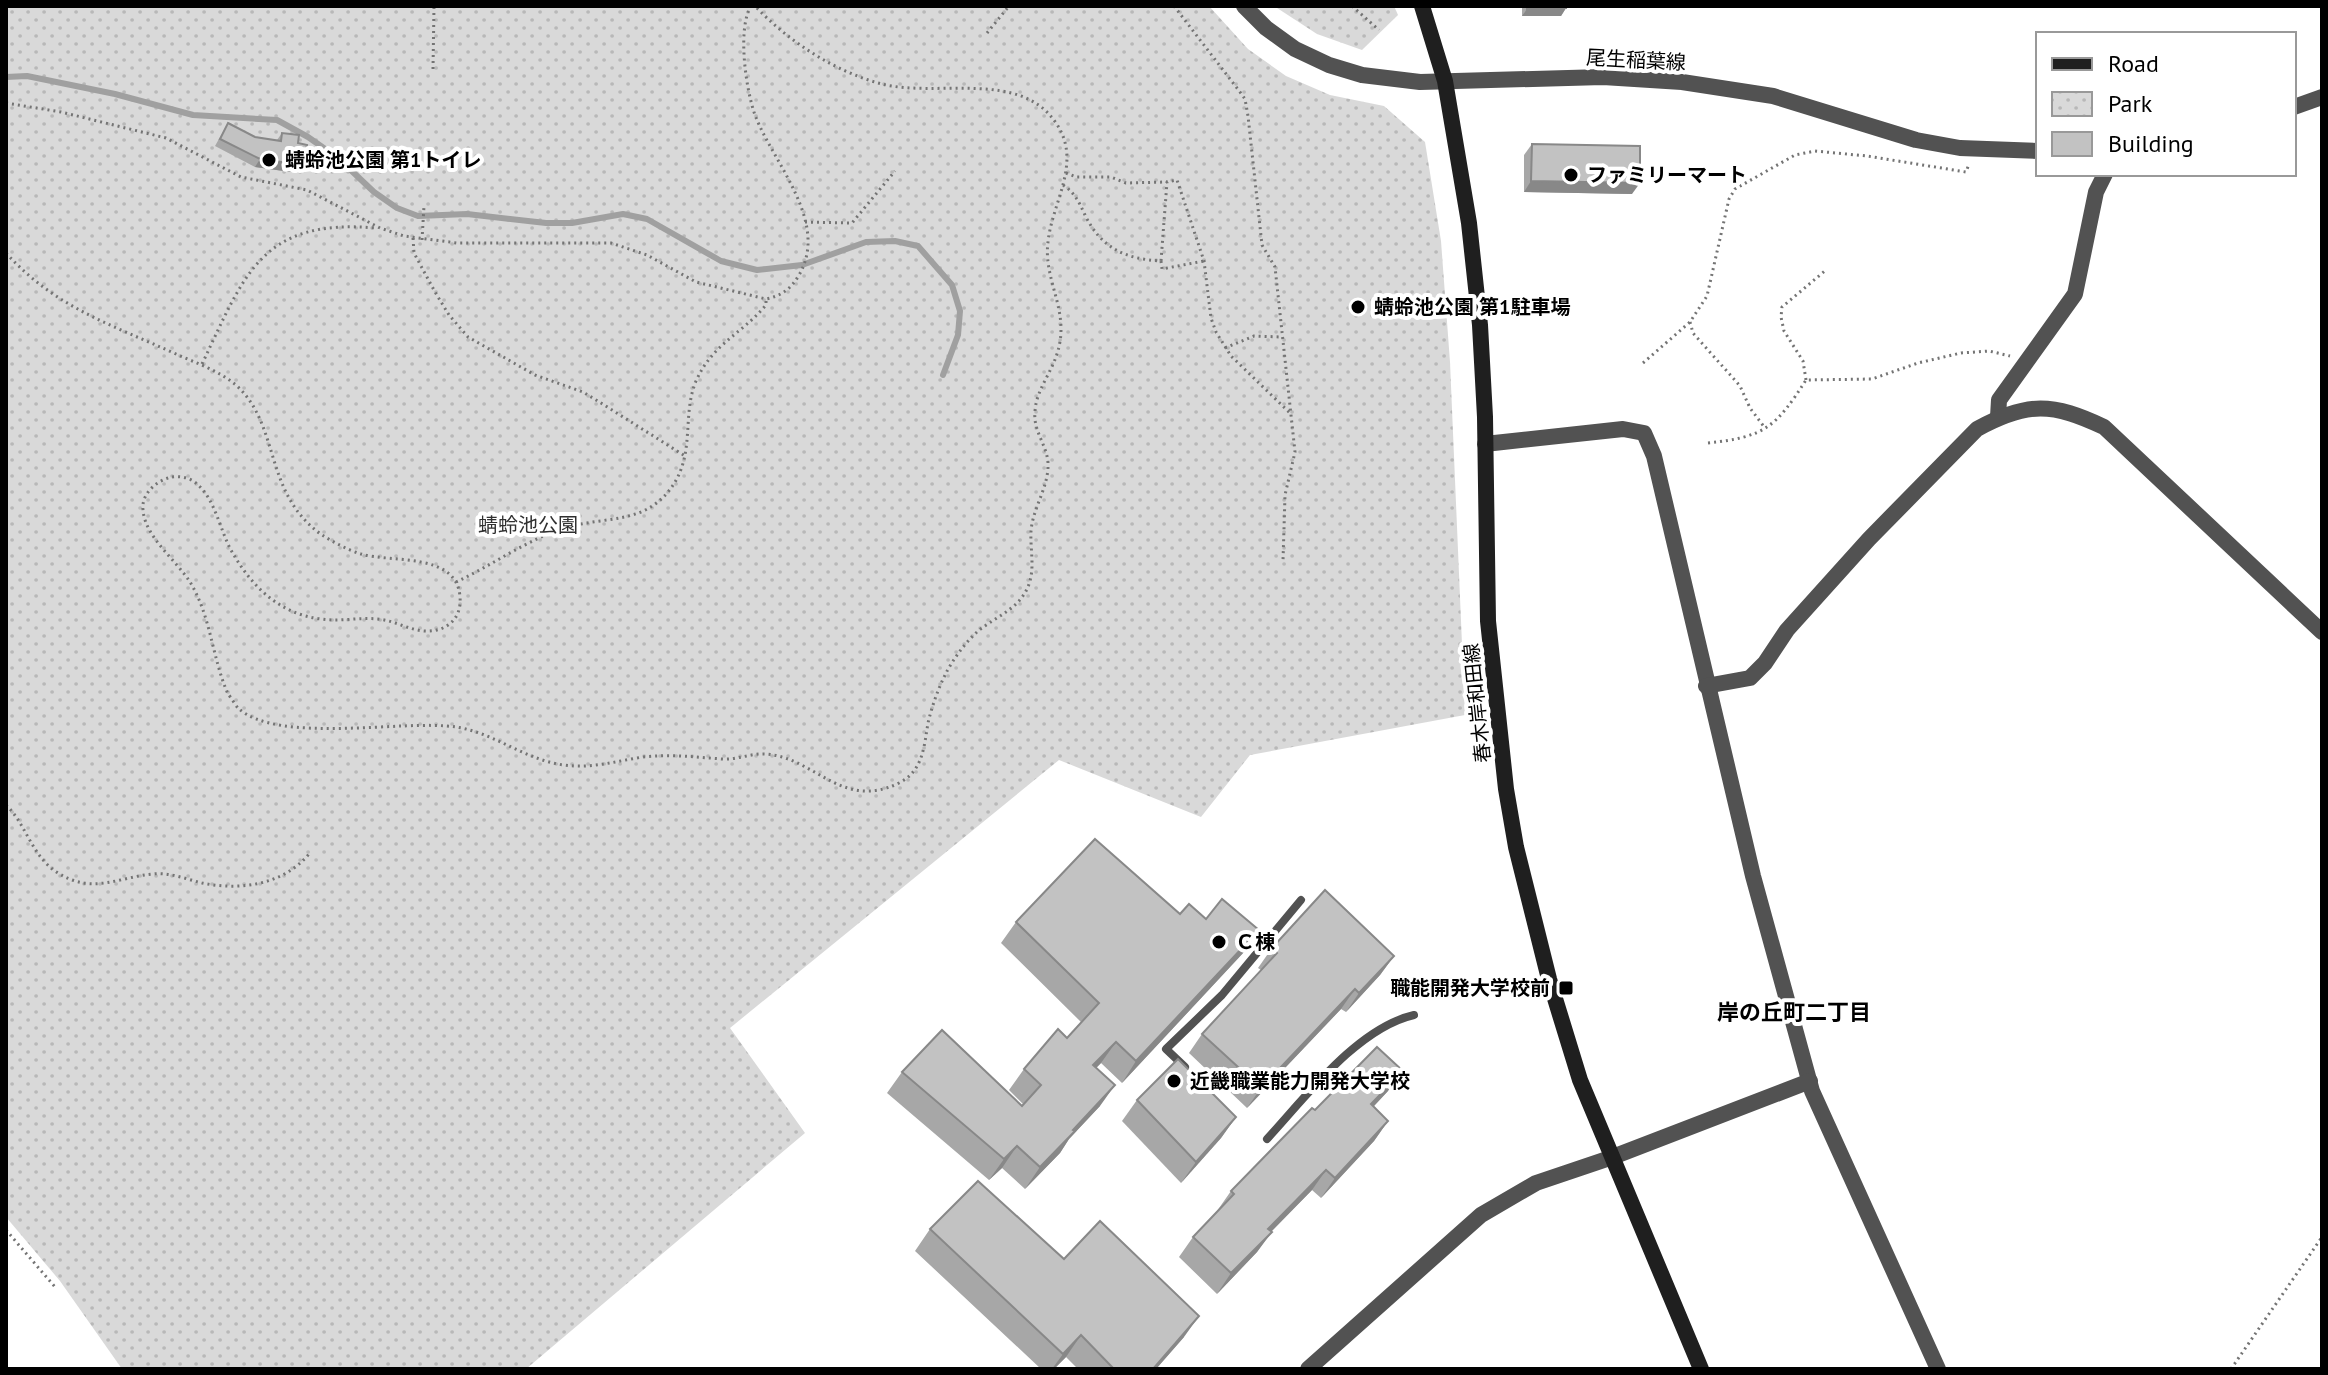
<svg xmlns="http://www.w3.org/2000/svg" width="2328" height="1375" font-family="'PT Sans','Noto Sans JP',sans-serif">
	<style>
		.park { fill: url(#park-dots) }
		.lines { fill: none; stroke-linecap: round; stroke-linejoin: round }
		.stream { stroke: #a0a0a0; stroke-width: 6 }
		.path { stroke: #747474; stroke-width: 3; stroke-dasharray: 2 4; stroke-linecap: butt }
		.service { stroke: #525252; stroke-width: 8 }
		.minor { stroke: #525252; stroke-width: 16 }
		.tertiary { stroke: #525252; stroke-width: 16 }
		.secondary { stroke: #1f1f1f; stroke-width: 16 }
		.wall { fill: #a7a7a7 }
		.shaded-wall { fill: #888 }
		.building { fill: #c2c2c2; stroke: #888; stroke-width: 2 }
		.poi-dot { fill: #000; stroke: #fff; stroke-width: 3 }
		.labels { text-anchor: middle; stroke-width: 8; stroke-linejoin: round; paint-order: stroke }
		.street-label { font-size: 20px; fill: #000; stroke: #fff }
		.poi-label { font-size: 20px; font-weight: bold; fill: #000; stroke: #fff; text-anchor: start }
		.park-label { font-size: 20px; fill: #303030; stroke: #fff }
		.neighbourhood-label { font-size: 22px; font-weight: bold; fill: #000; stroke: #fff }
	</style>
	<defs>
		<pattern id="park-dots" width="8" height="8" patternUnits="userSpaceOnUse" patternTransform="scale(2)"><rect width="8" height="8" fill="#d9d9d9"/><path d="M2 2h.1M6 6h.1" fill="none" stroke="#b8b8b8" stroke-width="1.8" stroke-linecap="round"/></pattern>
	</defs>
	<rect width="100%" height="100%" fill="#fff"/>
	<!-- park -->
	<g class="park">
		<path d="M 6,6 L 1209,6 L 1248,49 L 1286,76 L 1330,95 L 1384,106 L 1425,142 L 1441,241 L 1450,362 L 1465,715 L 1250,755 L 1201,817 L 1059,760 L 730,1028 L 805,1133 L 526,1369 L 122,1369 L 60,1281 L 6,1217 Z"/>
		<path d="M 1274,6 L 1394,6 L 1398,15 L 1362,50 L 1317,34 Z"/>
	</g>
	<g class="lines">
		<!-- stream -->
		<path class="stream" d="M 6,77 L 27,76 L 115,94 L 193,115 L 277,120 L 308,137 L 338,158 L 374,192 L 397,208 L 418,216 L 467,214 L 546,223 L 572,223 L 623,214 L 647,219 L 721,261 L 757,270 L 802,265 L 866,242 L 895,241 L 918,246 L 952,285 L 960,311 L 958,335 L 943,375"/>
		<!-- path -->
		<g class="path">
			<path d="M 1174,6 L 1240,92 L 1245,99 L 1248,116 L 1262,245 L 1275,267 L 1295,452 L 1285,495 L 1283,561"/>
			<path d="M 1352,6 L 1379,30"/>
			<path d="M 987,33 L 1009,6"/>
			<path d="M 433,69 L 434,6"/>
			<path d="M 6,103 L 61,112 L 166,138 L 241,177 L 307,190 L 380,228 L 404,236 L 457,243 L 611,243 L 647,255 L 696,282 L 766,299 C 781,296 791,289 799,275 C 830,222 773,163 755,115 C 746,90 737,29 751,6"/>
			<path d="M 1066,173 L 1076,177 L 1111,177 L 1126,183 L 1167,182"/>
			<path d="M 1063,185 C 1075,193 1079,202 1085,215 C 1101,248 1125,259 1161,261 L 1167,182 L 1177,180 L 1204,261 L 1211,318 L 1216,332 L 1231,356 L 1290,413"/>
			<path d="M 805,222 L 852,223 L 895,171"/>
			<path d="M 413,238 L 414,253 L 435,292 L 449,315 L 468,337 L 535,375 L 583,392 L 601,403 L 685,456"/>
			<path d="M 422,240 L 424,206"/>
			<path d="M 6,253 C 56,308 110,324 176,354 C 196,363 220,371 237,386 C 281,427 263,493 322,535 C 333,542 348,550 361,554 C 392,563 457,552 460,597 C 462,619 446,632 425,631 C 408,630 394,620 377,619 C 359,617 340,622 321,619 C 279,614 251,586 231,550 C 220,530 215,499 197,484 C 190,477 177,475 168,478 C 155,482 141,495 143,510 C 145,537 176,560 190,582 C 211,616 212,658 228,694 C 230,696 236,706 238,708 C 278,745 404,719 456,727 C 495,733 525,760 564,765 C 592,769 616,761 643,757 C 670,754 695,757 722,759 C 737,760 751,753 766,754 C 816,758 842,811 899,783 C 923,771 924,747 928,723 C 932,706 938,689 946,673 C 954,658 965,643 978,631 C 997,616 1021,608 1029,584 C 1035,567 1030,549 1031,531 C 1033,507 1049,487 1048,463 C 1047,445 1033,431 1035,412 C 1036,384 1061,366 1061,329 C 1061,299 1044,273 1048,242 C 1052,202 1083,162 1056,123 C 1020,69 936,98 882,84 C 835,72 788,41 755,6"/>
			<path d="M 1161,261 L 1162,269 L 1204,261"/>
			<path d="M 1690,322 L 1693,333 L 1740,386 L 1750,408 L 1765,428"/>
			<path d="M 1225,348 L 1254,336 L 1282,337"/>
			<path d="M 1643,363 L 1690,322 L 1707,296 L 1729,199 L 1735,189 L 1795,155 L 1815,151 L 1867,156 L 1966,172 L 1969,164"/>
			<path d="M 202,364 C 245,274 261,218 376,228"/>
			<path d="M 1806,380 L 1803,361 L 1784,331 L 1781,317 L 1782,307 L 1826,270"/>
			<path d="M 1708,443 C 1765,437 1776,427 1806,380 L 1872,379 L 1918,363 L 1961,353 L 1989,351 L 2010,356"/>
			<path d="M 456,582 C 495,564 530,537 572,526 C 607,517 642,523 668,492 C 697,457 681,417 696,381 C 713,343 742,334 766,305 L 766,300"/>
			<path d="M 6,805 C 27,825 31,856 58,873 C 93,895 118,877 153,874 C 169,872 186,879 202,883 C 240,891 283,885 309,854"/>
			<path d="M 6,1230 L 55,1287"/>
			<path d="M 2231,1369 L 2322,1237"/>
		</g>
		<!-- service -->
		<g class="service">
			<path d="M 1185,1067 L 1166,1049 L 1222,995 L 1301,900"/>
			<path d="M 1267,1139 C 1305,1098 1357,1028 1414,1015"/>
		</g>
		<!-- minor -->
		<g class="minor">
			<path d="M 1998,417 L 1999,400 L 2075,294 L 2096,192 L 2105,174"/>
			<path d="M 1485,444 L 1623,429 L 1644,433 L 1654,456 L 1753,876 L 1812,1091 L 1938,1369"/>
			<path d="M 1706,686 L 1750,678 L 1765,663 L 1787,630 L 1869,539 L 1977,429 C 2028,401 2053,403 2104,427 L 2322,632"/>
			<path d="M 1308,1369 L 1481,1215 L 1536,1183 L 1610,1158 L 1810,1081"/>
		</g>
		<!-- tertiary -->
		<g class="tertiary">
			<path d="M 1244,6 L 1266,28 L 1295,49 L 1329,65 L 1362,75 L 1420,82 L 1603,77 L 1682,82 L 1773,96 L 1916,140 L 1960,148 L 2038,151"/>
			<path d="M 2294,107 L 2322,97"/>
		</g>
		<!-- secondary -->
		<path class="secondary" d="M 1422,6 L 1445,81 L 1469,223 L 1480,325 L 1485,417 L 1488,621 L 1506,789 L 1516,847 L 1549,979 L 1580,1080 L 1701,1369"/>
	</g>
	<!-- wall -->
	<g class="wall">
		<path d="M 1522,6 L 1566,6 L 1566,8 L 1561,16 L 1522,16 Z"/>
		<path d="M 228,123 L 255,137 L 277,140 L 282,133 L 298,143 L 298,173 L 255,167 L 215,146 Z"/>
		<path d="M 1532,144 L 1632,194 L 1524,192 L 1524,155 Z"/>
		<path d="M 1180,914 L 1244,952 L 1122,1083 L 1101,1063 L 1096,1068 L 1100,1106 L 1069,1139 L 1060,1153 L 1025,1189 L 1002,1168 L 989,1180 L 887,1093 L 902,1072 L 1022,1106 L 1023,1104 L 1009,1090 L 1024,1069 L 1067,1038 L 1081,1022 L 1001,943 L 1016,922 Z"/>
		<path d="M 1272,948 L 1394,956 L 1380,975 L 1346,1012 L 1341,1009 L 1247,1108 L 1189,1053 L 1202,1034 L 1261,970 L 1258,968 Z"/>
		<path d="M 1388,1091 L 1373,1107 L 1388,1121 L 1374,1141 L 1321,1198 L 1312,1190 L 1271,1232 L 1257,1252 L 1217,1294 L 1179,1257 L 1193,1237 L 1217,1211 L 1231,1191 L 1315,1110 Z"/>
		<path d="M 1137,1100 L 1236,1117 L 1221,1138 L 1181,1183 L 1122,1121 Z"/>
		<path d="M 930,1229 L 1064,1259 L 1184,1337 L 1156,1369 L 1078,1369 L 1066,1357 L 1054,1369 L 1041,1369 L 915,1251 Z"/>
	</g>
	<!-- shaded-wall -->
	<g class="shaded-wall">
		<path d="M 1566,8 L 1561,16 L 1522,16 L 1527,9 Z"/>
		<path d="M 260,159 L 303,165 L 298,173 L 255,167 Z"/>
		<path d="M 1531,181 L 1640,183 L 1632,194 L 1524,192 Z"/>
		<path d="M 1259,930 L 1244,952 L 1122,1083 L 1136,1061 Z"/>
		<path d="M 1394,956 L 1380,975 L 1346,1012 L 1359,993 Z"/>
		<path d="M 1355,989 L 1341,1009 L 1247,1108 L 1261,1088 Z"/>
		<path d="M 1116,1042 L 1101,1063 L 1078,1086 L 1093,1065 Z"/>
		<path d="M 1403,1071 L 1388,1091 L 1357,1124 L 1371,1104 Z"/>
		<path d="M 1115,1085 L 1100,1106 L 1069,1139 L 1060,1153 L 1025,1189 L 1040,1167 Z"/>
		<path d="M 1236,1117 L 1221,1138 L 1181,1183 L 1196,1162 Z"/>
		<path d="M 1388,1121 L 1374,1141 L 1321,1198 L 1335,1178 Z"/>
		<path d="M 1017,1146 L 1002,1168 L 989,1180 L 1004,1159 Z"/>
		<path d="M 1326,1170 L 1312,1190 L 1254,1249 L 1268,1229 Z"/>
		<path d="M 1272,1232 L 1257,1252 L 1217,1294 L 1231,1273 Z"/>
		<path d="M 1199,1316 L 1184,1337 L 1156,1369 L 1153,1369 Z"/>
		<path d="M 1081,1335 L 1066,1357 L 1054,1369 L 1052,1369 L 1063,1354 Z"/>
	</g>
	<!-- building -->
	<g class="building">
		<path d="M 1527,6 L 1566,6 L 1566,8 L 1527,9 Z"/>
		<path d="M 228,123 L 255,137 L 281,141 L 282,133 L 299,135 L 298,143 L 307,145 L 303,165 L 260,159 L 220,139 Z"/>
		<path d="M 1532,144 L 1640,146 L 1640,183 L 1531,181 Z"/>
		<path d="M 1095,839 L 1180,914 L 1189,904 L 1206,919 L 1222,899 L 1259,930 L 1136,1061 L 1116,1042 L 1093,1065 L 1115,1085 L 1073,1130 L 1075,1131 L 1040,1167 L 1017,1146 L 1004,1159 L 902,1072 L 942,1030 L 1022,1106 L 1041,1085 L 1024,1069 L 1058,1029 L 1067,1038 L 1099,1003 L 1016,922 Z"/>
		<path d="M 1325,890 L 1394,956 L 1359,993 L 1355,989 L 1261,1088 L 1202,1034 L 1277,953 L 1272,948 Z"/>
		<path d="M 1377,1047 L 1403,1071 L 1371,1104 L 1388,1121 L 1335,1178 L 1326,1170 L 1268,1229 L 1272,1232 L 1231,1273 L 1193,1237 L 1234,1194 L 1231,1191 L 1312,1108 L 1315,1110 Z"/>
		<path d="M 1178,1059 L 1236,1117 L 1196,1162 L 1137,1100 Z"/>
		<path d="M 978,1181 L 1064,1259 L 1100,1221 L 1199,1316 L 1153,1369 L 1114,1369 L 1081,1335 L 1063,1354 L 930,1229 Z"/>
	</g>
	<!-- markers -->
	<g class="poi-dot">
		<circle cx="269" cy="160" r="8"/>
		<circle cx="1571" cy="175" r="8"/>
		<circle cx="1358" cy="307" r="8"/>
		<circle cx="1219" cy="942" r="8"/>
		<rect x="1558" y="980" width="16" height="16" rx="4"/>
		<circle cx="1174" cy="1081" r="8"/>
	</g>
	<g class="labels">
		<!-- street labels -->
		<g class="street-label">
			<text transform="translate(1636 60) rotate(3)" y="7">尾生稲葉線</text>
			<text transform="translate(1477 703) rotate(-96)" y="7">春木岸和田線</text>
		</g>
		<!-- poi labels -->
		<g class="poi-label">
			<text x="285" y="167">蜻蛉池公園 第1トイレ</text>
			<text x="1587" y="182">ファミリーマート</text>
			<text x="1374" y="314">蜻蛉池公園 第1駐車場</text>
			<text x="1235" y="949">Ｃ棟</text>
			<text x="1550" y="995" text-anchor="end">職能開発大学校前</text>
			<text x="1190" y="1088">近畿職業能力開発大学校</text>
		</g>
		<!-- park labels -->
		<g class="park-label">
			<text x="528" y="532">蜻蛉池公園</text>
		</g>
		<!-- neighbourhood labels -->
		<g class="neighbourhood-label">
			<text x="1794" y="1020">岸の丘町二丁目</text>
		</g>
	</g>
	<!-- border -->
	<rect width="2328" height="1375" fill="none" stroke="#000000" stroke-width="16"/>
	<!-- legend -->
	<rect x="2036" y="32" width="260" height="144" fill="#ffffff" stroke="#999999" stroke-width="2"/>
	<rect x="2052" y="58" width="40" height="12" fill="#1f1f1f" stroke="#999999" stroke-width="2"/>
	<text x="2108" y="72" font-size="24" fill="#000000">Road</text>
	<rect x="2052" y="92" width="40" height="24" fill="url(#park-dots)" stroke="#999999" stroke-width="2"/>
	<text x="2108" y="112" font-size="24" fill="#000000">Park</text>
	<rect x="2052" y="132" width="40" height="24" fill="#c2c2c2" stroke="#999999" stroke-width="2"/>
	<text x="2108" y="152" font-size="24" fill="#000000">Building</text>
</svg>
